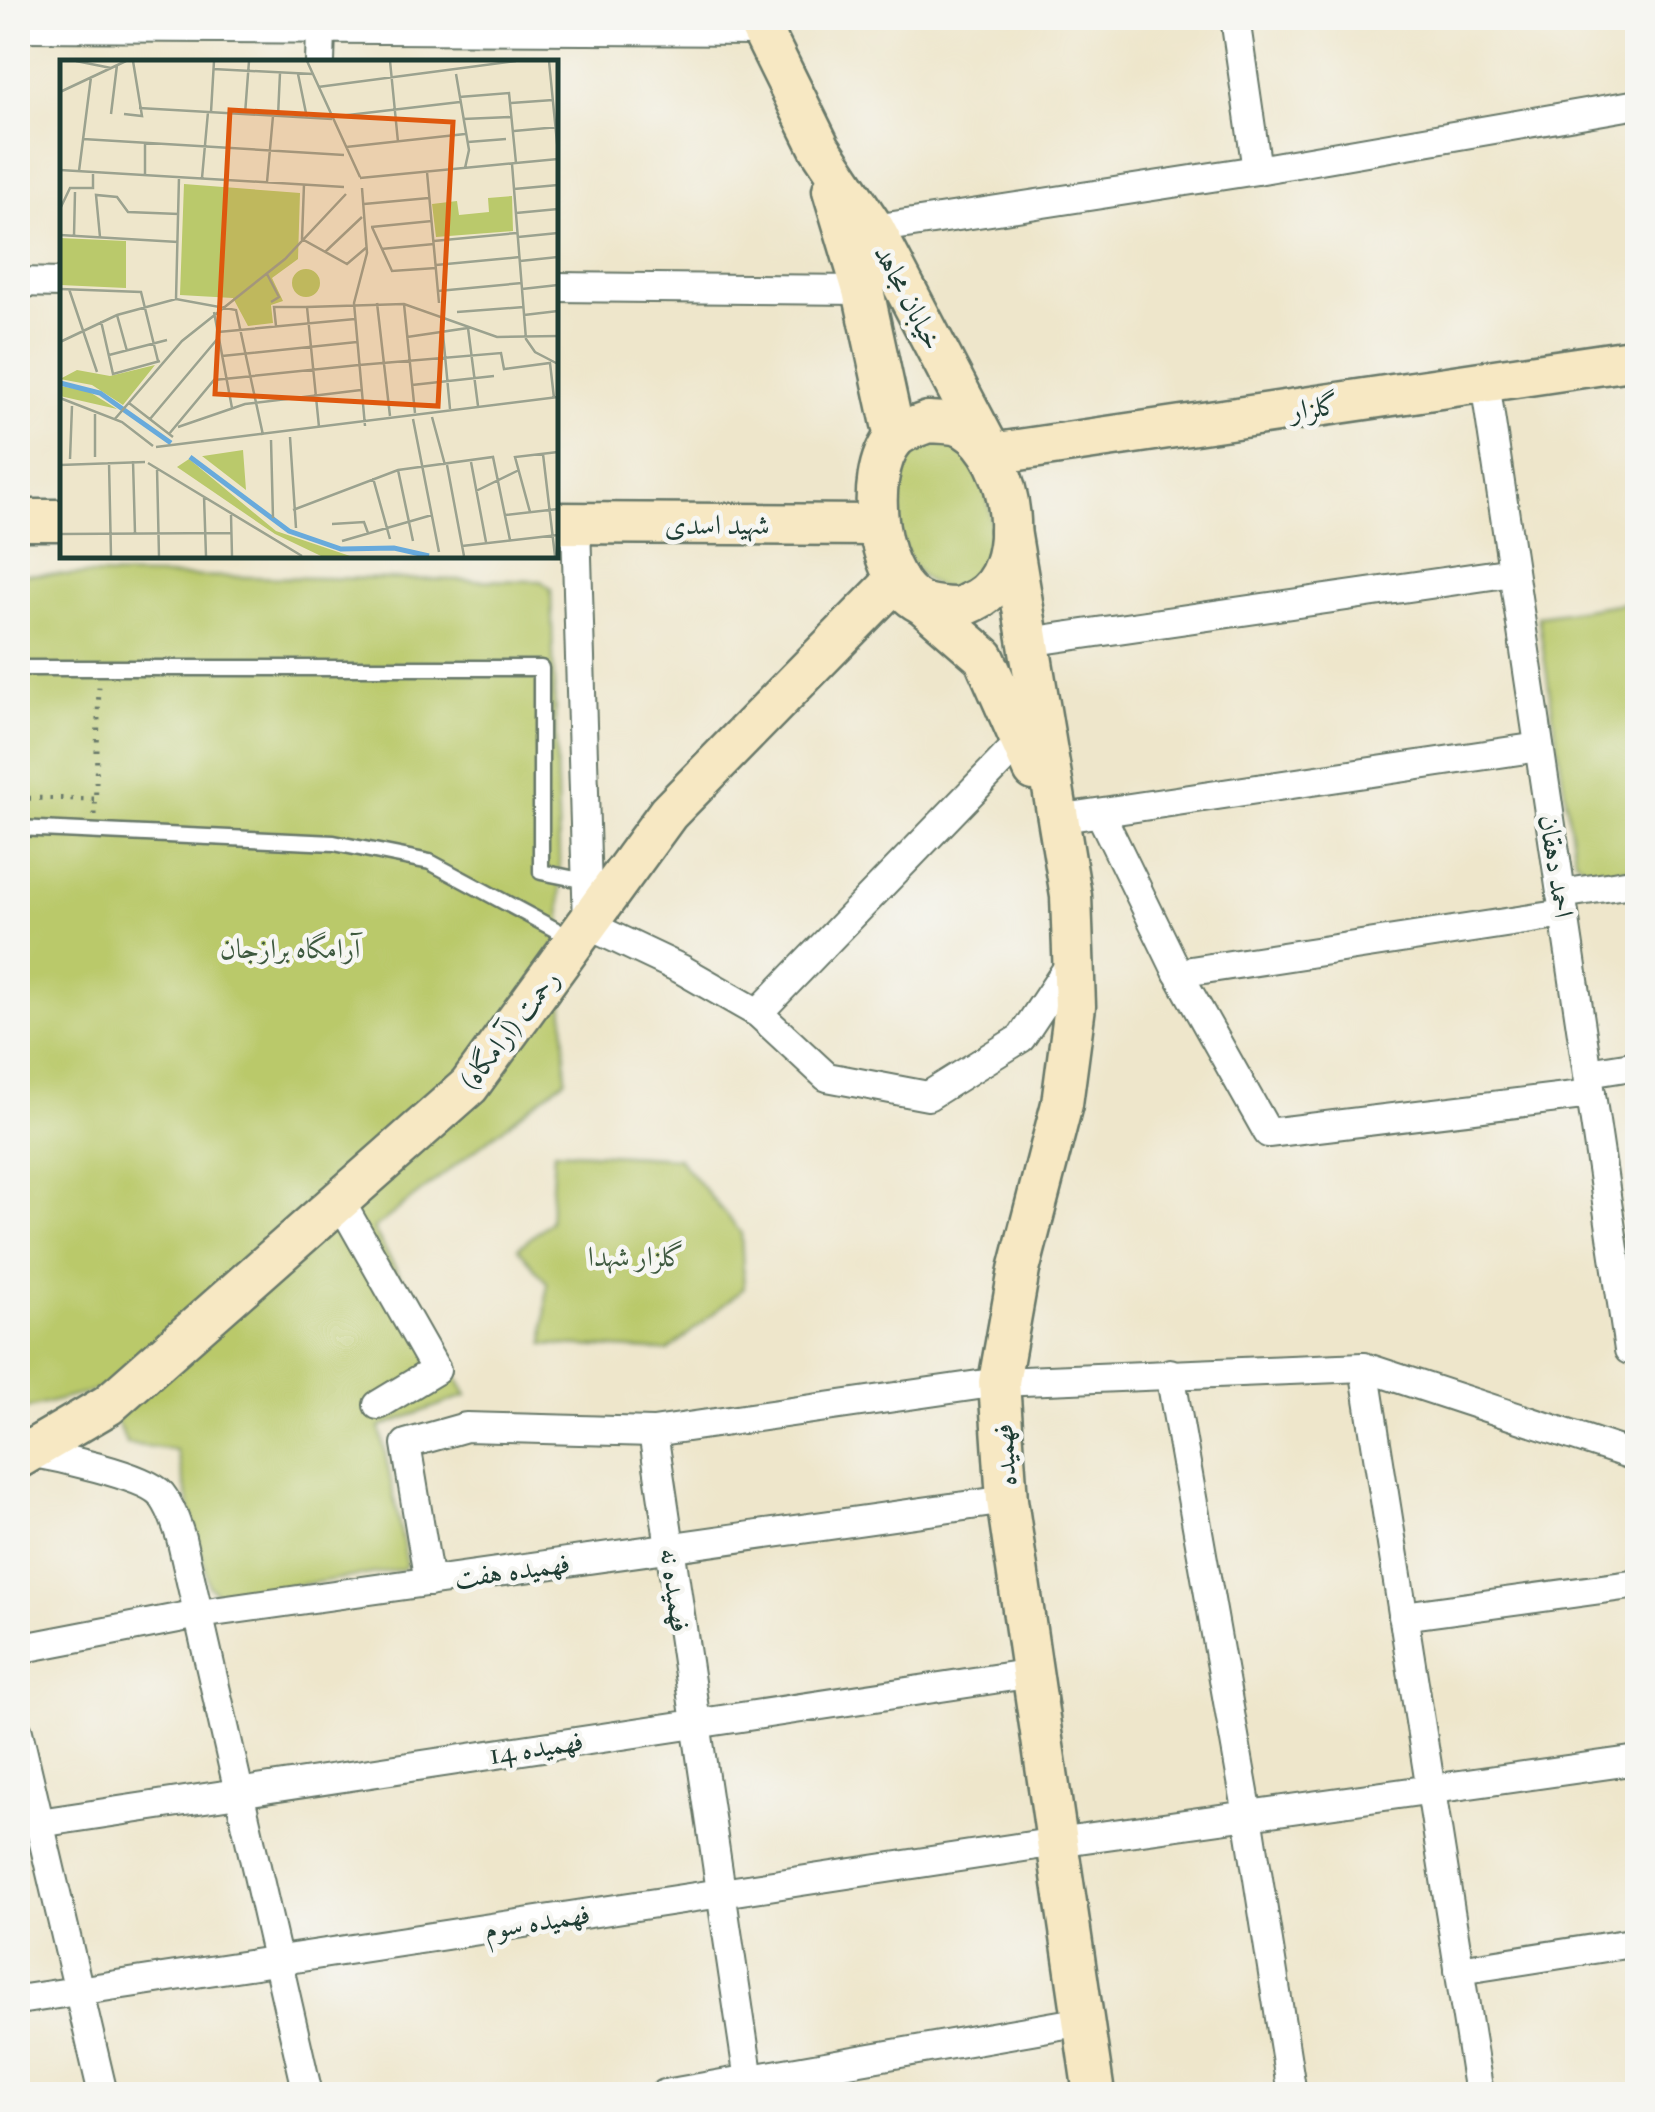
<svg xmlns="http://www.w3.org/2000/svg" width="1655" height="2112" font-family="'IM FELL French Canon',Amiri,serif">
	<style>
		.green { fill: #bac96b; stroke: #6c8350; stroke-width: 2.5 }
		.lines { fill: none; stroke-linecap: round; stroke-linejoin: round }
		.lane-casing { stroke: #677869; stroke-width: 19 }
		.street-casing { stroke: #677869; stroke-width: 32 }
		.secondary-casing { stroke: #677869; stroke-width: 45 }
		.path { stroke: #677869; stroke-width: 5; stroke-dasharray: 2.5 8; stroke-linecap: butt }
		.lane { stroke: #fff; stroke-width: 14 }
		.street { stroke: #fff; stroke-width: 28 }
		.secondary { stroke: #f7e8c3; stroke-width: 40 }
		.labels { text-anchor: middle; stroke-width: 9; stroke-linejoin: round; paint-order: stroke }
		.street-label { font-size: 28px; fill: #1f3d34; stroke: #f6f6f2 }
		.park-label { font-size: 28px; fill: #3e593f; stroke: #f6f6f2 }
		.inset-river { fill: none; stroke: #68aadc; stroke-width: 5 }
		.inset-road { fill: none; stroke: #9ba28f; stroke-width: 2.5 }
		.view { fill: #de580e; fill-opacity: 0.15; stroke: #de580e; stroke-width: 5 }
		.inset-edge { fill: none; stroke: #1f3d34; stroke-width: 5 }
	</style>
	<rect width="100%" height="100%" fill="#f6f6f2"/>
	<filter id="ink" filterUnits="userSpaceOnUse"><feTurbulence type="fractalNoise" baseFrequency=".01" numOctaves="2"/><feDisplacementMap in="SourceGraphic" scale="20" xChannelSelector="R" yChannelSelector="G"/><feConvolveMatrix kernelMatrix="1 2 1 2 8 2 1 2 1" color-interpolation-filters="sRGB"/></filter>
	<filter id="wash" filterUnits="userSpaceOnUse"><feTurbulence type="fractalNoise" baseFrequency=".0048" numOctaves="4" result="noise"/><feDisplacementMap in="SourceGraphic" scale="40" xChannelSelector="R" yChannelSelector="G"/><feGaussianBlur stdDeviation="2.25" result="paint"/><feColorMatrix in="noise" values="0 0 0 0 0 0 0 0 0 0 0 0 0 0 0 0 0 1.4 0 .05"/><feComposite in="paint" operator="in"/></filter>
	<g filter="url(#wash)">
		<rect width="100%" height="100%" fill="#eee6cb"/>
		<!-- green -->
		<g class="green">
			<path d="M 931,440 C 938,441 947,441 954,444 C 996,461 1012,588 952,589 C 897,590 878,478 910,451 C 915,446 925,443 931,440 Z"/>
			<path d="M 18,574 L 541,581 L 551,589 L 566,1079 L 373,1229 L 467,1395 L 380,1427 L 407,1564 L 403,1569 L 221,1597 L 209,1586 L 176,1450 L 127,1444 L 101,1389 L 18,1411 Z"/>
			<path d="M 1637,601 L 1637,868 L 1593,874 L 1575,859 L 1538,616 Z"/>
			<path d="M 554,1151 L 678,1158 L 741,1233 L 744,1288 L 668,1351 L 544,1344 L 547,1283 L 518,1248 L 550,1222 Z"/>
		</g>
	</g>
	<g filter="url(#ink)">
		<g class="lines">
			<defs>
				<g id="lane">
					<path d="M 18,668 L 541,668 L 541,872 L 586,881"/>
					<path d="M 18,828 L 334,843 L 430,862 L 571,938"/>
				</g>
				<g id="street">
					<path d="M 1235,18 L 1257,170"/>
					<path d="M 18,27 L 762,31"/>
					<path d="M 320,62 L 321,30"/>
					<path d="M 874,229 L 1257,170 L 1638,104"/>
					<path d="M 18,282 L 62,283"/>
					<path d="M 555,287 L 863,290"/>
					<path d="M 1485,382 L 1629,1350"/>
					<path d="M 576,524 L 588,925 L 681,969 L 758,1013 L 827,1077 L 928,1096 L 1021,1038 L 1073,960"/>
					<path d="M 1028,642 L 1513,572"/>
					<path d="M 1100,813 L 1178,973 L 1268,1133 L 1591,1094"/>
					<path d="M 1056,819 L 1539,747"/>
					<path d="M 1561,894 L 1638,882"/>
					<path d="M 1178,973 L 1564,914"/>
					<path d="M 758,1013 L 1021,741"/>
					<path d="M 1588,1073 L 1638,1065"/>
					<path d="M 340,1201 L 436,1370 L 378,1405"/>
					<path d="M 1364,1367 L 1479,2094"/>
					<path d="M 1170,1373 L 1248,1815 L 1292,2094"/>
					<path d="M 24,1451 C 52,1456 144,1475 161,1494 C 171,1507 176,1523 181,1538 L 308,2094"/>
					<path d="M 429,1582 L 406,1444 L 466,1427 L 653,1432"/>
					<path d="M 1403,1616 L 1638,1584"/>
					<path d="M 18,1649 L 199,1614 L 1007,1500"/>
					<path d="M 18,1732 L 103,2094"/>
					<path d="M 39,1823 L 1033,1673"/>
					<path d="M 1459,1970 L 1638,1942"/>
					<path d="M 18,2000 L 1057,1842 L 1638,1760"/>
					<path d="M 665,2094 L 1083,2021"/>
					<path d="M 751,2094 L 653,1432 L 999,1382 L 1364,1367 L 1638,1457"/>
				</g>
				<g id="secondary">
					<path d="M 756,18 L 820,148 L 874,229 L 988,447"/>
					<path d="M 833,190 L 863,290 L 895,438"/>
					<path d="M 928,422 C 938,423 956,422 965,428 C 1014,456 1031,572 976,600 C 969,603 962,608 955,608 C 947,608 932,606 924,604 C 876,585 862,476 894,439 C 901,431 918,426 928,422 Z"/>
					<path d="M 991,454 L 1638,359"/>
					<path d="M 18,520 L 62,520"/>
					<path d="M 555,523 L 878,525"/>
					<path d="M 1010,530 L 1071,896 L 1075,1006 L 1062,1104 L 1019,1270 L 999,1382 L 1007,1500 L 1094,2094"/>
					<path d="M 922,603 L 984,657 L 1034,770"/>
					<path d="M 18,1458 L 108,1405 L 469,1086 L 668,813 L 897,579"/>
				</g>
			</defs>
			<!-- lane casing -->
			<use href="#lane" class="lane-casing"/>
			<!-- street casing -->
			<use href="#street" class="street-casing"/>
			<!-- secondary casing -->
			<use href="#secondary" class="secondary-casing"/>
			<!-- path -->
			<g class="path">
				<path d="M 18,798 L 94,799"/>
				<path d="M 95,815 L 99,686"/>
			</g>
			<!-- lane -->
			<use href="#lane" class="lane"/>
			<!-- street -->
			<use href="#street" class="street"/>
			<!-- secondary -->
			<use href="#secondary" class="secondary"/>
		</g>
	</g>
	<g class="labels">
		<!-- street labels -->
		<g class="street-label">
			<text transform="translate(909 297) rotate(62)" y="10">خیابان مجاهد</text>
			<text transform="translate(1314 407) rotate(-8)" y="10">گلزار</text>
			<text x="717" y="534">شهید اسدی</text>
			<text transform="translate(1557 866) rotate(81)" y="10">احمد دهقان</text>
			<text transform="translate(509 1029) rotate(-52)" y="10">رحمت (آرامگاه)</text>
			<text transform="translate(1004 1455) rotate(-94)" y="10">فهمیده</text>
			<text transform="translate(512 1570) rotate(-8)" y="10">فهمیده هفت</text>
			<text transform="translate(676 1590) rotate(82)" y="10">فهمیده نه</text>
			<text transform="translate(536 1747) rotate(-9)" y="10">فهمیده 14</text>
			<text transform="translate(537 1921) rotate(-9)" y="10">فهمیده سوم</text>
		</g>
		<!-- park labels -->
		<g class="park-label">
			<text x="290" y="958">آرامگاه برازجان</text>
			<text x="636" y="1266">گلزار شهدا</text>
		</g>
	</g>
	<!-- overview -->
	<g transform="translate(60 60)">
		<rect width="498" height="498" fill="#eee6cb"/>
		<path d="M 124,124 L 240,133 L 238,199 L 212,218 L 223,241 L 211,245 L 213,263 L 188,266 L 173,238 L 120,235 ZM 452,136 L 453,171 L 376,177 L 372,144 L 397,141 L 399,155 L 429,152 L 428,138 ZM 0,178 L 66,181 L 66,228 L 0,225 ZM232 223a14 14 0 1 1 28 0a14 14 0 1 1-28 0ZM 95,305 L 63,345 L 32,325 L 0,319 L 17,310 L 50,316 ZM 0,326 L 28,331 L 57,349 L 0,336 ZM 183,390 L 186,430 L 142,396 L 143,396 ZM 129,399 L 216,471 L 290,496 L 261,496 L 215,474 L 117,407 Z" fill="#bac96b"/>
		<path class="inset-river" d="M 0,323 L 40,333 L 111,383M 130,397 L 229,471 L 281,489 L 334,488 L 369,496"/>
		<path class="inset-road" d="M 16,1 L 51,8M 247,1 L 300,117M 330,1 L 338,82M 489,1 L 498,93M 153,9 L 253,14M 238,14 L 247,58M 396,14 L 409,90 L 405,108M 258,27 L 456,1M 0,32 L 66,1M 399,37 L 449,33 L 456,103M 451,43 L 493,40M 79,48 L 272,59M 151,52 L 154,1M 51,54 L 57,5M 64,54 L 82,56 L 73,1M 185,54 L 189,1M 218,56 L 220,13M 271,57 L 400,42M 403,59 L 452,57M 454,71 L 498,67M 23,79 L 284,95M 408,82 L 446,79M 286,87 L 405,74M 452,104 L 466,279 L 475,292 L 498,304M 0,110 L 284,127M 19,111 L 31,17M 367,112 L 379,243M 85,115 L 85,83M 142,118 L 148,52M 300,118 L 498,99M 207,122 L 213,56M 244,124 L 242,179 L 287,204 L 307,187M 302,128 L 307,193 L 294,243 L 305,366M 454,129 L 498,125M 304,144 L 369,138M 0,149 L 10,128 L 33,128 L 33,112M 456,153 L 498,149M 311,167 L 372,161M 312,167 L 332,211 L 376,208M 0,175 L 118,182M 14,176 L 15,132M 40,177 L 36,135 L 57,137 L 68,152 L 119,154M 458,177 L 498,173M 374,181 L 457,173M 321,189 L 374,184M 265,192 L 302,157M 460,201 L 498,197M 376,205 L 460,197M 207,214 L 219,237 L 211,242M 0,229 L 81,232 L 98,301M 9,229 L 37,312M 462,229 L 498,225M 378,231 L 462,223M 116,239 L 119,117M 317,243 L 330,356M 344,244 L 355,353M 154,252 L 172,348M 397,252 L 464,247M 57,255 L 67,291M 464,255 L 498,251M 41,261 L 53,314 L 100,301M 216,266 L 214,247 L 247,247M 158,272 L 295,259M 383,274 L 390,349M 347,277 L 408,268 L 418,346M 0,282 L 57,255 L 116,239 L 176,250 L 203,375M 49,295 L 107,280M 162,296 L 297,282M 352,325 L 434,316M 0,338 L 62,362 L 93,386M 69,343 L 113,377M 35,354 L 35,397M 372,357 L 385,405M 90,359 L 159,277M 353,359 L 379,492M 54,360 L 122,281 L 225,199 L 286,134M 118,367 L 185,344 L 301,330M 259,367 L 247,247 L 344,244 L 437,277 L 498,276M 109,374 L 154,320 L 299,305 L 441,293 L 444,309 L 490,303 L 494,338M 230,377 L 236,468M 211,380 L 213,458M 96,387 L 498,337M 483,394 L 495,496M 10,399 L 12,346M 73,401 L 75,473M 49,402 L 51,496M 411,402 L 426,482M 88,403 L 242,496M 0,405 L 85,402M 387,405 L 404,496M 97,408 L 99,496M 338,410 L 353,481M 313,418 L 330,479M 416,431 L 459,410M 144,436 L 146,496M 233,450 L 338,410 L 433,397 L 450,480M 470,452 L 455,397 L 498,392M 171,455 L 172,496M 445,455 L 498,449M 272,464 L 304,462 L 308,473M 0,474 L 172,473M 282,481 L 372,455M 402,486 L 498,475"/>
		<path class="view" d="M 170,50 L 393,62 L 378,346 L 155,334 Z"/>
		<rect width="498" height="498" class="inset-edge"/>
	</g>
	<!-- margin -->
	<rect width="1655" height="2112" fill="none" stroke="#f6f6f2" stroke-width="60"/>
</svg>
